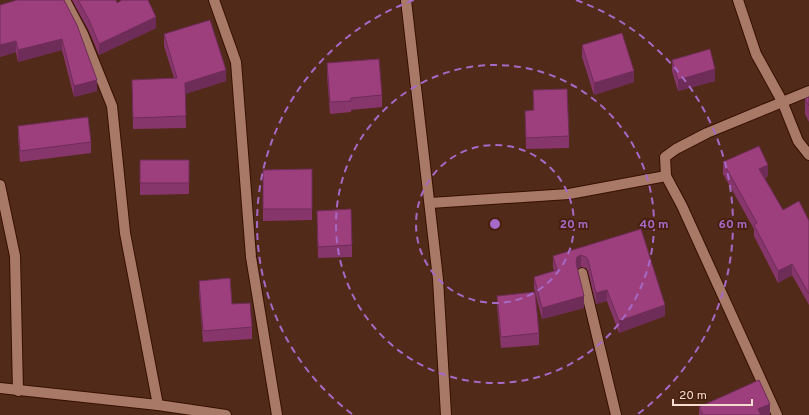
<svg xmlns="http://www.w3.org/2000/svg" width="809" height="415" font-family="Overpass,sans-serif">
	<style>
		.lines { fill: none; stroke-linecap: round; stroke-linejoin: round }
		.minor-casing { stroke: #361001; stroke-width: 12 }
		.minor { stroke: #a87966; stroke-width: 10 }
		.wall { fill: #87366c }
		.shaded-wall { fill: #6e2c58 }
		.building { fill: #9d3f7d; stroke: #6e2c58 }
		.ring { fill: none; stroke: #a669c5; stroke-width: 2; stroke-dasharray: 7 5 }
		.centre { fill: #a669c5; stroke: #461f0e; stroke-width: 2 }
		.ring-label { font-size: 12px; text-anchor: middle; font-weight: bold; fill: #a669c5; stroke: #461f0e; stroke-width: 4; stroke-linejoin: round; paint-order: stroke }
	</style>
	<rect width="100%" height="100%" fill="#522a19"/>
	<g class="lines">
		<defs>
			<g id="minor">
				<path d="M 65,0 L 83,34 L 112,106 L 125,233 L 158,405"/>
				<path d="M 214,0 L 236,62 L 251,257 L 277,415"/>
				<path d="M 406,0 L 438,279 L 446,415"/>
				<path d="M 738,0 L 756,54 L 782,101 L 798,141 L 809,155"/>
				<path d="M 0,185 L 15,256 L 18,391"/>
				<path d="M 430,203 L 569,194 L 666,176"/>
				<path d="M 582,273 L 616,415"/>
				<path d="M 0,388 L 158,405 L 226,415"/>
				<path d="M 777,415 L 682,206 L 666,176 L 665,157 L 676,149 L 707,133 L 809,91"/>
			</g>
		</defs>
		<!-- minor casing -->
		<use href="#minor" class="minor-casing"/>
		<!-- minor -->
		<use href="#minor" class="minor"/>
	</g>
	<!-- wall -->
	<g class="wall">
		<path d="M 64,0 L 97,91 L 74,97 L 62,50 L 18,62 L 16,52 L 0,57 L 0,5 Z"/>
		<path d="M 72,0 L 116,0 L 117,3 L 156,28 L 99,55 L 89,31 Z"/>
		<path d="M 164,34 L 226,81 L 185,94 L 186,128 L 133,129 L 132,80 L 174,78 L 164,46 Z"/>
		<path d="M 582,45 L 634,82 L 594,95 L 582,57 Z"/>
		<path d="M 672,60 L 715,81 L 678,91 L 672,71 Z"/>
		<path d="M 327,63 L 382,95 L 382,107 L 351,110 L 351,112 L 330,114 L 327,75 Z"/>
		<path d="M 533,90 L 569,136 L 569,148 L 526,149 L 525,111 L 533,110 Z"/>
		<path d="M 809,97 L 809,122 L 805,114 L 805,99 Z"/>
		<path d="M 18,126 L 91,142 L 91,153 L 20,162 L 18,137 Z"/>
		<path d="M 140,160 L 189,160 L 189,194 L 140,195 Z"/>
		<path d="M 723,162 L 768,176 L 765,178 L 783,210 L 809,221 L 809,305 L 792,275 L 778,283 L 754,236 L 754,229 L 723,174 Z"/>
		<path d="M 312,169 L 312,220 L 263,221 L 263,170 Z"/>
		<path d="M 317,211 L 352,245 L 352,257 L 318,258 Z"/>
		<path d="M 641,229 L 665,316 L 619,333 L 607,301 L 596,304 L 588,271 L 586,268 L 581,267 L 577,269 L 584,308 L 542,319 L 534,288 L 534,277 L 554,271 L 553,267 L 553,256 Z"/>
		<path d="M 199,281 L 232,304 L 252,327 L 252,339 L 203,342 L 199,292 Z"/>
		<path d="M 497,296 L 539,333 L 539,345 L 501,348 L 497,307 Z"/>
		<path d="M 699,407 L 770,415 L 699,415 Z"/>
	</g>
	<!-- shaded-wall -->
	<g class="shaded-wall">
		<path d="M 156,17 L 156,28 L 99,55 L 99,44 Z"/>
		<path d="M 62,39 L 62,50 L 18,62 L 18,50 Z"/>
		<path d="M 16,41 L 16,52 L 0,57 L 0,45 Z"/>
		<path d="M 715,69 L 715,81 L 678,91 L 678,80 Z"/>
		<path d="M 226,70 L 226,81 L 185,94 L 185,83 Z"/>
		<path d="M 634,71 L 634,82 L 594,95 L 594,83 Z"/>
		<path d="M 97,80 L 97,91 L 74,97 L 74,86 Z"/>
		<path d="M 768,165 L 768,176 L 759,180 L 759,169 Z"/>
		<path d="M 581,255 L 581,267 L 577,269 L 576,263 L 577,257 Z"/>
		<path d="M 792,264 L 792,275 L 778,283 L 778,271 Z"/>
		<path d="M 607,290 L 607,301 L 596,304 L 596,293 Z"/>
		<path d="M 584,296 L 584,308 L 542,319 L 542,308 Z"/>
		<path d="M 665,305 L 665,316 L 619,333 L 619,321 Z"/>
		<path d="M 770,404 L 770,415 L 758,415 L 758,409 Z"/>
	</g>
	<!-- building -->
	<g class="building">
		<path d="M 17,0 L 64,0 L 77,25 L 97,80 L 74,86 L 62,39 L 18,50 L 16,41 L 0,45 L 0,5 Z"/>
		<path d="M 78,0 L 116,0 L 117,3 L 122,0 L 148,0 L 156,17 L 99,44 L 89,20 Z"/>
		<path d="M 210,20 L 226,70 L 185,83 L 186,116 L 133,118 L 132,80 L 177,78 L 164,34 Z"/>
		<path d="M 622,33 L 634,71 L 594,83 L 582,45 Z"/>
		<path d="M 710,49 L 715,69 L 678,80 L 672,60 Z"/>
		<path d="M 379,59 L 382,95 L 351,98 L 351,101 L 330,102 L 327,63 Z"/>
		<path d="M 567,89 L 569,136 L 526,138 L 525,111 L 534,110 L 533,90 Z"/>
		<path d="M 809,97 L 809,106 L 805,99 Z"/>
		<path d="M 88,117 L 91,142 L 20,151 L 18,126 Z"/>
		<path d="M 759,146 L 768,165 L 759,169 L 783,210 L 799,201 L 809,221 L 809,294 L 792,264 L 778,271 L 754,225 L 757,223 L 723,162 Z"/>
		<rect x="140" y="160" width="49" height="23"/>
		<path d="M 312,169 L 312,209 L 263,209 L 263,170 Z"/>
		<path d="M 351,209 L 352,245 L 318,247 L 317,211 Z"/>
		<path d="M 641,229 L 665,305 L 619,321 L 607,290 L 596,293 L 588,260 L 586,257 L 581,255 L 577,257 L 576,263 L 584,296 L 542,308 L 534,277 L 557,270 L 553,256 Z"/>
		<path d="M 230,278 L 232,304 L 250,303 L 252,327 L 203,331 L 199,281 Z"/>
		<path d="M 535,292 L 539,333 L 501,337 L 497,296 Z"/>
		<path d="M 759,380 L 770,404 L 758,409 L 761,415 L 703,415 L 699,407 Z"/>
	</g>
	<!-- distance rings -->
	<g class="ring">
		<circle cx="495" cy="224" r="79"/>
		<circle cx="495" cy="224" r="159"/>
		<path d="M352 414A238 238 0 0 1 414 0M576 0A238 238 0 0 1 638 414"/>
	</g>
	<circle cx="495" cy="224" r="6" class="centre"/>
	<g class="ring-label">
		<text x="574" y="228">20 m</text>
		<text x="654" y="228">40 m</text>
		<text x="733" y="228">60 m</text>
	</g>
	<!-- scale -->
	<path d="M673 399v6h79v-6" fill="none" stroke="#f5dbd0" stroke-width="2"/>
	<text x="679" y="399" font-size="12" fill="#f5dbd0" stroke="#461f0e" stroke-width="3" paint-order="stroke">20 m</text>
</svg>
